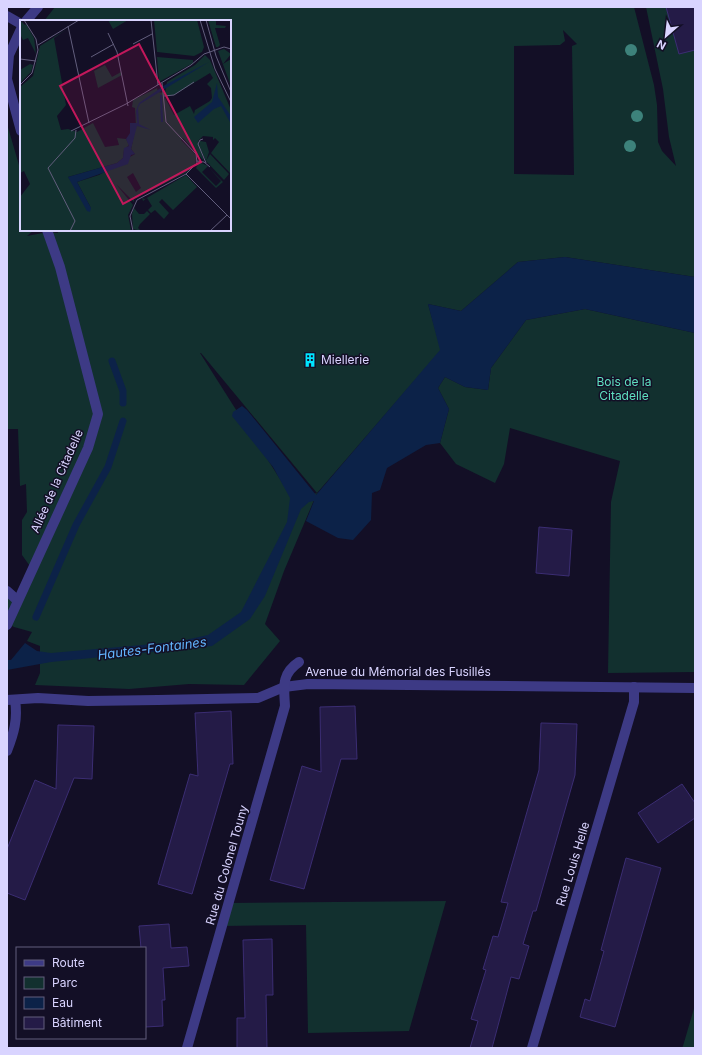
<svg xmlns="http://www.w3.org/2000/svg" width="702" height="1055" font-family="Inter,sans-serif">
	<style>
		.green { fill: #12302f; fill-rule: evenodd }
		.water { fill: #0c2248 }
		.lines { fill: none; stroke-linecap: round; stroke-linejoin: round }
		.stream { stroke: #0c2248; stroke-width: 7 }
		.building { fill: #241b47; stroke: #3b2d73 }
		.minor { stroke: #3d3a85; stroke-width: 10 }
		.tree { fill: #3d827b }
		.labels { text-anchor: middle; stroke-width: 3; stroke-linejoin: round; paint-order: stroke }
		.poi-label { font-size: 12px; fill: #d9d4ff; stroke: #130f26; text-anchor: start }
		.park-label { font-size: 12px; fill: #5fe0c0; stroke: #130f26 }
		.street-label { font-size: 12px; fill: #d9d4ff; stroke: #130f26 }
		.water-label { font-size: 13px; font-style: italic; fill: #62b6ff; stroke: #130f26 }
		.inset-river { fill: none; stroke: #0c2248; stroke-width: 2 }
		.inset-road { fill: none; stroke: #625e7d; stroke-width: 1 }
		.view { fill: #c2185b; fill-opacity: 0.15; stroke: #c2185b; stroke-width: 2 }
		.inset-edge { fill: none; stroke: #d9d4ff; stroke-width: 2 }
	</style>
	<rect width="100%" height="100%" fill="#130f26"/>
	<!-- green -->
	<g class="green">
		<path d="M 55,7 L 634,7 L 654,85 L 657,105 L 658,142 L 662,151 L 676,166 L 669,137 L 663,89 L 646,7 L 695,7 L 695,277 L 565,257 L 518,262 L 461,311 L 428,304 L 441,350 L 317,493 L 284,571 L 265,624 L 280,641 L 244,685 L 189,684 L 129,689 L 35,685 L 40,673 L 40,646 L 27,641 L 32,632 L 14,627 L 7,623 L 7,591 L 17,600 L 32,569 L 22,555 L 22,520 L 27,512 L 26,484 L 20,486 L 18,429 L 7,429 L 7,124 L 21,172 L 21,230 L 34,230 L 27,236 L 48,232 L 58,233 L 57,230 L 230,230 L 230,21 L 44,21 ZM 563,30 L 577,44 L 572,46 L 574,175 L 514,174 L 514,46 L 560,45 L 565,41 ZM 200,353 L 201,353 L 317,493 L 292,498 Z"/>
		<path d="M 585,309 L 695,333 L 695,672 L 608,673 L 611,502 L 620,461 L 510,428 L 504,464 L 495,483 L 456,464 L 440,443 L 449,409 L 438,388 L 445,377 L 465,387 L 488,390 L 491,368 L 526,320 Z"/>
		<path d="M 446,901 L 409,1031 L 308,1033 L 306,925 L 222,926 L 229,903 Z"/>
		<path d="M 695,1005 L 695,1048 L 682,1048 L 683,1046 Z"/>
	</g>
	<!-- water -->
	<path class="water" d="M 565,257 L 695,277 L 695,333 L 585,309 L 526,320 L 491,368 L 488,390 L 465,387 L 445,377 L 438,388 L 449,409 L 440,443 L 426,445 L 387,468 L 380,490 L 372,493 L 371,520 L 353,540 L 338,538 L 306,521 L 314,501 L 309,502 L 301,509 L 265,596 L 250,619 L 212,646 L 51,662 L 7,670 L 7,660 L 11,660 L 25,643 L 37,651 L 51,653 L 176,642 L 208,635 L 241,612 L 287,522 L 290,498 L 273,467 L 232,416 L 233,412 L 242,406 L 247,410 L 316,495 L 440,350 L 428,304 L 461,311 L 518,262 Z"/>
	<g class="lines">
		<!-- stream -->
		<g class="stream">
			<path d="M 112,361 L 123,391 L 123,403"/>
			<path d="M 36,617 L 76,525 L 108,467 L 123,421"/>
		</g>
	</g>
	<!-- building -->
	<g class="building">
		<path d="M 666,7 L 695,7 L 695,50 L 679,54 Z"/>
		<path d="M 539,527 L 572,530 L 569,576 L 536,573 Z"/>
		<path d="M 355,706 L 357,759 L 341,759 L 304,889 L 270,880 L 302,766 L 321,772 L 320,707 Z"/>
		<path d="M 231,711 L 233,764 L 230,764 L 192,894 L 158,884 L 190,774 L 198,776 L 195,713 Z"/>
		<path d="M 541,723 L 577,724 L 575,775 L 536,911 L 533,911 L 523,944 L 529,946 L 519,979 L 511,977 L 492,1048 L 470,1048 L 478,1021 L 471,1019 L 486,970 L 483,969 L 493,936 L 498,937 L 508,903 L 501,902 L 539,770 Z"/>
		<path d="M 58,725 L 94,726 L 92,779 L 74,778 L 25,900 L 7,893 L 7,849 L 35,780 L 56,789 Z"/>
		<path d="M 682,784 L 695,803 L 695,818 L 658,843 L 638,813 Z"/>
		<path d="M 626,858 L 661,868 L 615,1027 L 580,1017 L 585,999 L 590,1001 L 604,951 L 601,950 Z"/>
		<path d="M 169,924 L 171,948 L 187,947 L 189,966 L 163,968 L 165,1000 L 162,1000 L 163,1026 L 145,1027 L 145,948 L 141,948 L 139,926 Z"/>
		<path d="M 272,939 L 273,995 L 266,995 L 267,1048 L 237,1048 L 237,1018 L 245,1018 L 243,940 Z"/>
	</g>
	<g class="lines">
		<!-- minor -->
		<g class="minor">
			<path d="M 7,16 L 21,24"/>
			<path d="M 26,21 L 38,7"/>
			<path d="M 21,29 L 9,55 L 7,79 L 21,131"/>
			<path d="M 7,591 L 17,600"/>
			<path d="M 7,625 L 88,448 L 98,414 L 60,267 L 47,230"/>
			<path d="M 7,700 L 38,698 L 88,701 L 158,700 L 258,698 L 284,687 L 308,684 L 695,688"/>
			<path d="M 7,751 C 14,733 18,719 15,700"/>
			<path d="M 187,1048 L 285,706 C 284,687 281,674 299,662"/>
			<path d="M 532,1048 L 634,702 L 634,687"/>
		</g>
	</g>
	<!-- trees -->
	<g class="tree">
		<circle cx="631" cy="50" r="6"/>
		<circle cx="637" cy="116" r="6"/>
		<circle cx="630" cy="146" r="6"/>
	</g>
	<!-- icons -->
	<defs>
		<symbol id="building-bare" viewBox="-9 -9 18 18"><path d="M-4-6H4V6H1V3H-1V6H-4ZM-2.5-4.3h1.7v1.8h-1.7ZM.8-4.3h1.7v1.8H.8ZM-2.5-1h1.7V.8h-1.7ZM.8-1h1.7V.8H.8Z" fill="#00e5ff" stroke="#130f26" stroke-width="2.5" paint-order="stroke"/></symbol>
	</defs>
	<g fill-rule="evenodd">
		<use href="#building-bare" x="300" y="350" width="20" height="20"/>
	</g>
	<g class="labels">
		<!-- poi labels -->
		<g class="poi-label">
			<text x="321" y="364">Miellerie</text>
		</g>
		<!-- park labels -->
		<g class="park-label">
			<text x="624" y="386">Bois de la<tspan x="624" dy="14">Citadelle</tspan></text>
		</g>
		<!-- street labels -->
		<g class="street-label">
			<text transform="translate(57 481) rotate(-66)" y="4">Allée de la Citadelle</text>
			<text x="398" y="676">Avenue du Mémorial des Fusillés</text>
			<text transform="translate(573 864) rotate(-73)" y="4">Rue Louis Helle</text>
			<text transform="translate(227 865) rotate(-74)" y="4">Rue du Colonel Touny</text>
		</g>
		<!-- water labels -->
		<g class="water-label">
			<text transform="translate(152 648) rotate(-7)" y="5">Hautes-Fontaines</text>
		</g>
	</g>
	<!-- overview -->
	<g transform="translate(20 20)">
		<rect width="211" height="211" fill="#130f26"/>
		<path d="M 0,0 L 5,5 L 6,4 L 14,18 L 16,34 L 8,18 L 3,20 L 0,14 ZM 88,0 L 108,0 L 93,9 ZM 134,0 L 177,0 L 184,27 L 182,32 L 174,36 L 137,32 ZM 188,0 L 196,0 L 196,5 L 206,6 L 205,8 L 195,8 L 200,25 L 198,27 L 196,27 ZM 47,9 L 34,18 L 46,85 L 37,96 L 41,110 L 48,109 L 57,112 L 73,103 L 85,127 L 99,125 L 97,118 L 106,119 L 109,125 L 104,130 L 103,138 L 97,143 L 48,157 L 71,188 L 57,162 L 79,155 L 115,134 L 111,129 L 116,106 L 115,88 L 112,87 L 113,80 L 137,68 L 138,72 L 145,73 L 147,62 L 175,45 L 185,35 L 190,40 L 211,90 L 211,154 L 191,133 L 199,122 L 195,118 L 193,120 L 193,117 L 183,116 L 178,121 L 184,141 L 163,118 L 161,120 L 175,134 L 176,139 L 175,145 L 167,152 L 114,179 L 114,182 L 96,164 L 113,185 L 108,195 L 111,210 L 0,211 L 0,177 L 10,164 L 4,151 L 0,153 L 0,67 L 13,56 L 20,26 ZM 190,53 L 193,58 L 187,64 L 191,68 L 192,78 L 190,81 L 175,90 L 174,94 L 170,86 L 154,95 L 144,76 L 154,75 ZM 113,153 L 121,168 L 116,172 L 107,157 ZM 204,29 L 211,34 L 203,44 L 211,39 L 211,66 L 198,31 ZM 137,37 L 173,40 L 173,43 L 139,62 ZM 10,44 L 13,45 L 11,52 L 0,63 L 0,50 ZM 85,45 L 92,57 L 101,52 L 102,55 L 78,68 L 74,51 ZM 180,121 L 186,122 L 189,132 L 186,141 L 179,126 ZM 190,134 L 209,154 L 204,160 L 186,141 ZM 179,142 L 188,146 L 182,152 L 196,166 L 201,161 L 189,148 L 203,162 L 196,168 L 176,148 ZM 166,155 L 177,167 L 153,190 L 142,179 L 139,182 L 149,193 L 144,199 L 135,190 L 131,193 L 128,190 L 132,186 L 127,178 L 123,181 L 122,178 L 125,179 ZM 114,188 L 119,194 L 124,194 L 127,191 L 130,194 L 120,204 L 118,208 L 121,211 L 113,209 L 112,194 Z" fill="#12302f" fill-rule="evenodd"/>
		<path d="M 189,42 L 120,84 L 118,88 L 119,104 L 131,110 L 117,106 L 111,129 L 115,134 L 111,135 L 108,144 L 57,162 L 71,188 L 70,192 L 67,191 L 48,157 L 97,143 L 103,138 L 104,128 L 109,126 L 106,119 L 110,113 L 110,103 L 117,103 L 116,91 L 119,83 L 145,65 ZM 197,63 L 198,77 L 211,96 L 211,104 L 201,86 L 194,89 L 178,103 L 174,97 L 192,82 Z" fill="#0c2248"/>
		<path class="inset-river" d="M 141,75 L 142,102"/>
		<path class="inset-road" d="M 131,0 L 138,65M 180,0 L 195,49 L 211,82M 186,0 L 196,36 L 211,72M 48,6 L 69,103M 88,13 L 97,32 L 108,86M 113,24 L 132,14M 18,25 L 59,0M 71,37 L 94,24M 0,39 L 16,41M 0,65 L 12,53 L 18,30 L 16,19 L 4,0M 144,76 L 154,75 L 174,62M 51,111 L 106,84 L 171,45 L 184,34 L 204,27 L 211,29M 183,119 L 180,120 L 178,124 L 186,143M 177,141 L 184,142 L 190,147M 166,154 L 211,199M 50,211 L 55,201 L 28,148 L 55,118 L 56,110M 113,211 L 110,196 L 117,180 L 166,154 L 177,143 L 176,134 L 146,102 L 142,63M 190,211 L 207,195"/>
		<path class="view" d="M 119,24 L 181,142 L 103,184 L 40,66 Z"/>
		<rect width="211" height="211" class="inset-edge"/>
	</g>
	<!-- border -->
	<rect width="702" height="1055" fill="none" stroke="#d9d4ff" stroke-width="16"/>
	<!-- legend -->
	<rect x="16" y="947" width="130" height="92" fill="#130f26" stroke="#625e7d"/>
	<rect x="24" y="960" width="20" height="6" fill="#3d3a85" stroke="#625e7d"/>
	<text x="52" y="967" font-size="12" fill="#d9d4ff">Route</text>
	<rect x="24" y="977" width="20" height="12" fill="#12302f" stroke="#625e7d"/>
	<text x="52" y="987" font-size="12" fill="#d9d4ff">Parc</text>
	<rect x="24" y="997" width="20" height="12" fill="#0c2248" stroke="#625e7d"/>
	<text x="52" y="1007" font-size="12" fill="#d9d4ff">Eau</text>
	<rect x="24" y="1017" width="20" height="12" fill="#241b47" stroke="#625e7d"/>
	<text x="52" y="1027" font-size="12" fill="#d9d4ff">Bâtiment</text>
	<!-- north arrow -->
	<g transform="translate(666 36) rotate(208)" stroke="#130f26" stroke-width="3" paint-order="stroke">
	<path d="M0-3L7 15L0 10L-7 15Z" fill="#d9d4ff"/>
	<text y="-6" font-size="11" font-weight="bold" text-anchor="middle" fill="#d9d4ff">N</text>
	</g>
</svg>
